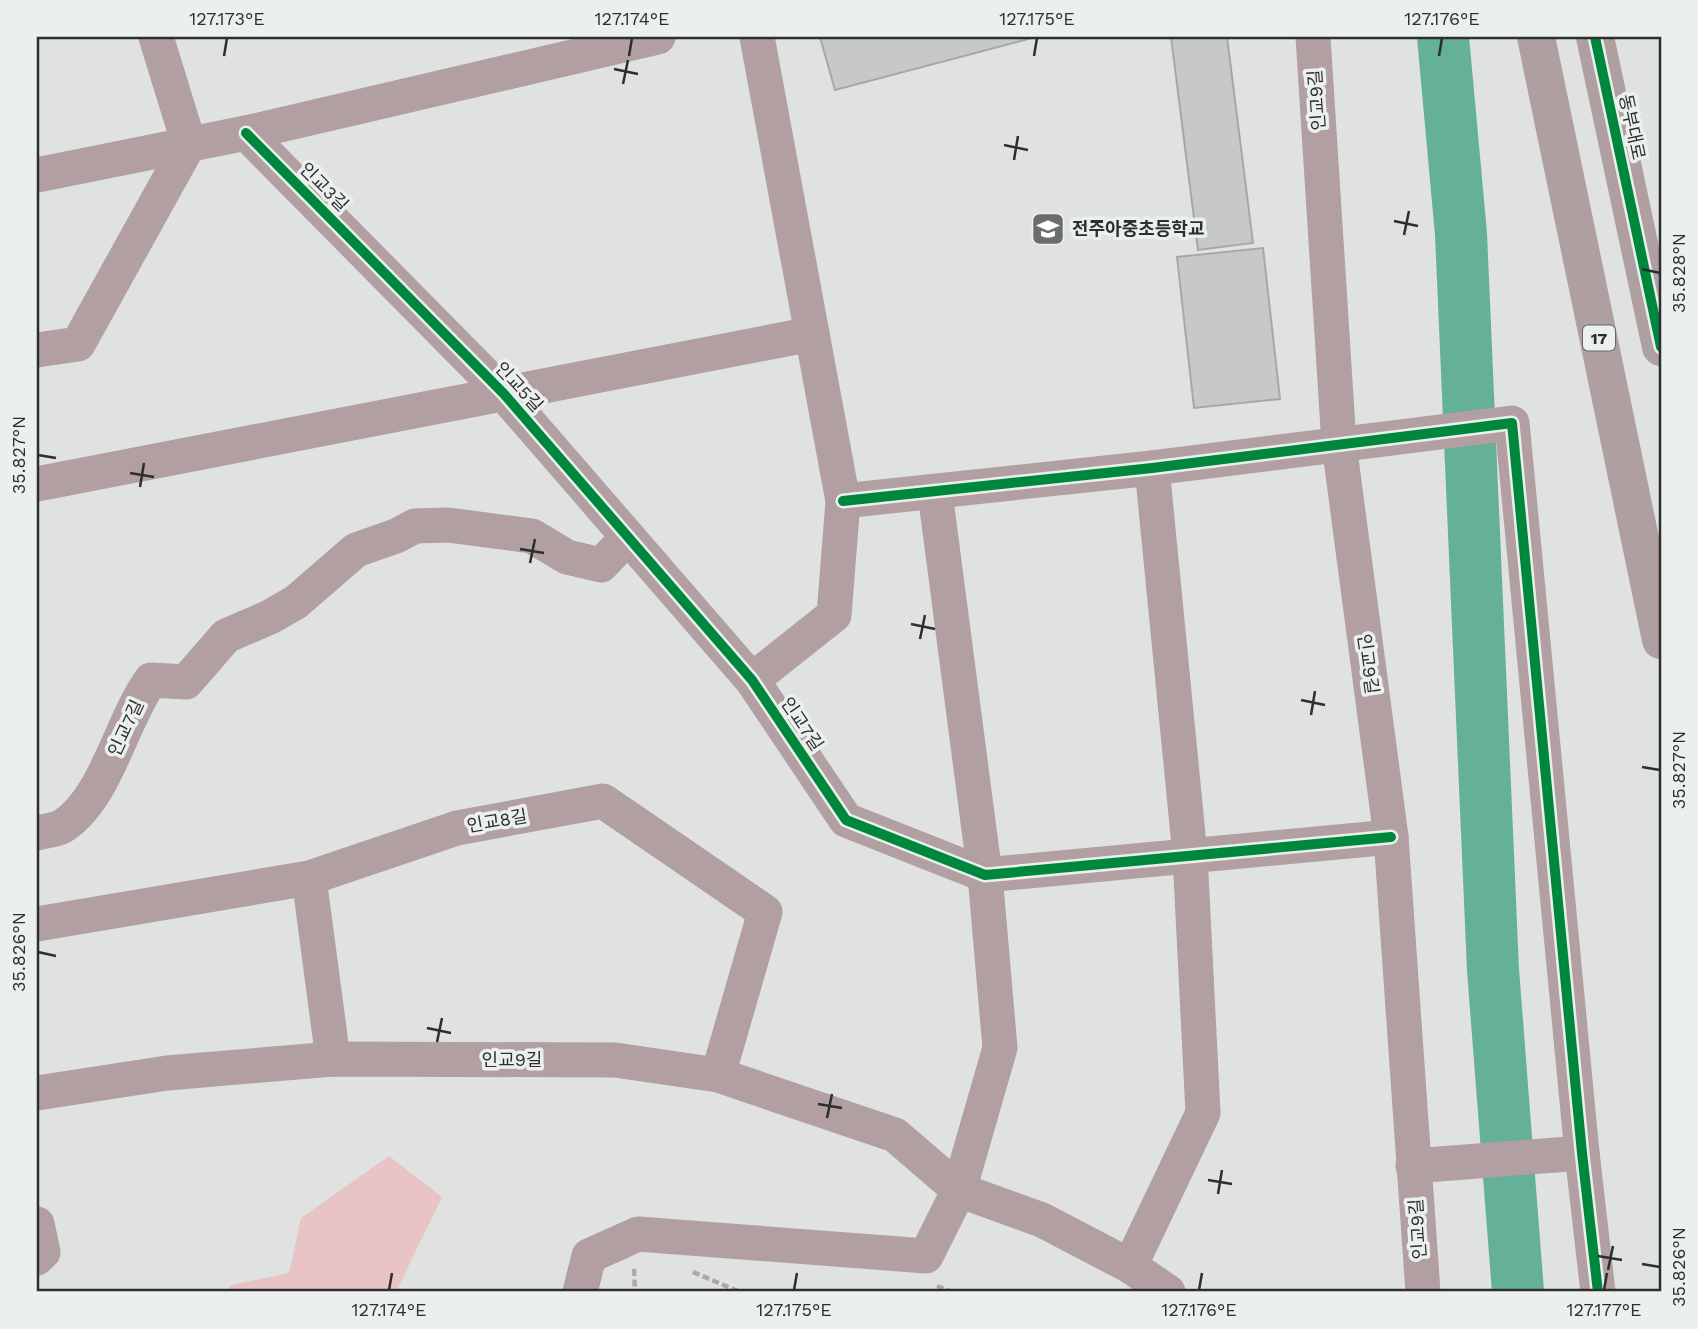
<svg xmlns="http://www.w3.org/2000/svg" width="1698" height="1329" font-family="'Work Sans','Noto Sans KR',sans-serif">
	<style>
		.green { fill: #e9c4c7 }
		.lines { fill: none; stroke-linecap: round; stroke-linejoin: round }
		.river { stroke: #65b099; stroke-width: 52 }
		.building { fill: #c7c9c9; stroke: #a5a8a7; stroke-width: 2 }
		.path { stroke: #b1a6a7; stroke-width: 4.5; stroke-dasharray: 7 3.5; stroke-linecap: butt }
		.minor { stroke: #b19fa1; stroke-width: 35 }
		.primary { stroke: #af9fa1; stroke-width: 38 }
		.cycleway-casing { stroke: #ebf0ee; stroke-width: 15 }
		.cycleway { stroke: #00873e; stroke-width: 10 }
		.ticks { fill: none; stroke: #2d2f2e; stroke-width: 2.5 }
		.labels { text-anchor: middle; stroke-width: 7; stroke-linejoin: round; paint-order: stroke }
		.shield { fill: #ebf0ee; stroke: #666968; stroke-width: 2 }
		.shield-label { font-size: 16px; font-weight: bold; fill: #2d2f2e }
		.street-label { font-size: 18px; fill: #2d2f2e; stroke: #ebf0ee }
		.poi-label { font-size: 18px; font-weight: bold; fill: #2d2f2e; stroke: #ebf0ee; text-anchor: start }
		.neatline { fill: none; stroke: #2d2f2e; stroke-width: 2.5 }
		.ticks-label { font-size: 18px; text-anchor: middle; fill: #2d2f2e }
	</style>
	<rect width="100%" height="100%" fill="#dfe2e1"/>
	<!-- green -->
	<path class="green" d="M 389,1156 L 442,1197 L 396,1292 L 225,1292 L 231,1285 L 289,1273 L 301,1218 Z"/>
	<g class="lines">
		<!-- river -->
		<path class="river" d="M 1443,37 L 1461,234 L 1493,970 L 1518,1292"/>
	</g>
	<!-- building -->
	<g class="building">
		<path d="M 820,37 L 1036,37 L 835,90 Z"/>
		<path d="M 1171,37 L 1227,37 L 1253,243 L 1198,250 Z"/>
		<path d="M 1263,248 L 1280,399 L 1194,408 L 1177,257 Z"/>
	</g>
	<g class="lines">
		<!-- path -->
		<g class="path">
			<path d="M 634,1269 L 635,1292"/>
			<path d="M 693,1272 L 740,1292"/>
			<path d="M 937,1286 L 952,1292"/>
		</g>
		<!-- minor -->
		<g class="minor">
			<path d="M 1313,37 L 1339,444 L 1391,837 L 1423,1292"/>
			<path d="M 246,133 L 504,394 L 752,680 L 846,820 L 985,875 L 1391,837"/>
			<path d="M 37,175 L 246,133 L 658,37"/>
			<path d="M 37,350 L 78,344 L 189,144 L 156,37"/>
			<path d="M 37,484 L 812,334"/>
			<path d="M 843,501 L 1152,468 L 1512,423 L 1582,1153 L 1598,1292"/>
			<path d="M 752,680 L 834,615 L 843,501 L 757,37"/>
			<path d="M 37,833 C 45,831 56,830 63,826 C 107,797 121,721 151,680 L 186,682 L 226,636 L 270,617 L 296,602 L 356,550 L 396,536 L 415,526 L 448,525 L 532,536 L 567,557 L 601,565 L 628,537"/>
			<path d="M 309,878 L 333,1059"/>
			<path d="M 37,924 L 309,878 L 457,828 L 603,801 L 765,912 L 718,1075"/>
			<path d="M 37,1093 L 167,1073 L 333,1059 L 615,1060 L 718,1075 L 895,1135 L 959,1190 L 1042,1220 L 1130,1266 L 1168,1292"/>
			<path d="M 1413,1166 L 1582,1153"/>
			<path d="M 37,1224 L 43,1252 L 37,1258"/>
			<path d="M 1130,1266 L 1203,1113 L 1190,855 L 1152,468"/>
			<path d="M 580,1292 L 589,1256 L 638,1234 L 926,1256 L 959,1190 L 1000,1048 L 985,875 L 935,493"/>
		</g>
		<!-- primary -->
		<g class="primary">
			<path d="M 1536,37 L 1661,640"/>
			<path d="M 1595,37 L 1661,347"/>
		</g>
		<defs>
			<g id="cycleway">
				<path d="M 1595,37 L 1661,347"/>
				<path d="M 246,133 L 504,394 L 752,680 L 846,820 L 985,875 L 1391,837"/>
				<path d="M 843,501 L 1152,468 L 1512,423 L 1582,1153 L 1598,1292"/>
			</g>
		</defs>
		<!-- cycleway casing -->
		<use href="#cycleway" class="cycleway-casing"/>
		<!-- cycleway -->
		<use href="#cycleway" class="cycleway"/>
	</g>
	<!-- ticks -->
	<path class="ticks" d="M 224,56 L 227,38M 629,56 L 632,38M 1034,56 L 1037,38M 1439,56 L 1442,38M 614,69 L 638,74M 623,84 L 628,60M 1004,145 L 1028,150M 1014,160 L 1018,136M 1394,221 L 1418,226M 1404,235 L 1409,211M 1642,269 L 1660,273M 38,455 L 56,458M 130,473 L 154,477M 140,487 L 144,463M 520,549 L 544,553M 530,563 L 535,539M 911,624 L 935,629M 920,639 L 925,615M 1301,700 L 1325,705M 1311,715 L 1315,691M 1642,767 L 1660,770M 38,952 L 56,956M 427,1028 L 451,1033M 437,1042 L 442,1018M 818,1104 L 842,1108M 827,1118 L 832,1094M 1208,1180 L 1232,1184M 1218,1194 L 1222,1170M 1598,1256 L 1622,1260M 1642,1264 L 1660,1267M 1608,1270 L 1613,1246M 389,1290 L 392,1273M 794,1290 L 797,1273M 1199,1290 L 1202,1273M 1604,1290 L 1607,1273"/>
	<!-- icons -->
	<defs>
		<symbol id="school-square" viewBox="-11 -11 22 22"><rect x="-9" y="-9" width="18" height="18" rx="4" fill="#6b6e6d" stroke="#ebf0ee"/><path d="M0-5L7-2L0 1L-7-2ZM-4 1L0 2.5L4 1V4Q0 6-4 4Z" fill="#fff"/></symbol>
	</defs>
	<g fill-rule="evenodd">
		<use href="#school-square" x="1029" y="210" width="38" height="38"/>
	</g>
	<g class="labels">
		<!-- shield labels -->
		<rect class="shield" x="1583" y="325.5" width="32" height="25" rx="5"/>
		<g class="shield-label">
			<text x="1599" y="344">17</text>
		</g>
		<!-- street labels -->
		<g class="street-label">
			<text transform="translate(1317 100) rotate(-94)" y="6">인교9길</text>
			<text transform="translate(1632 127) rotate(78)" y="6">동부대로</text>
			<text transform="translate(324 187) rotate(45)" y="6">인교3길</text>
			<text transform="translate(519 387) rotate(47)" y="6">인교5길</text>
			<text transform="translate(1368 664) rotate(82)" y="6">인교9길</text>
			<text transform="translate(802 724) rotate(56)" y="6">인교7길</text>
			<text transform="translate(126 728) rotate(-65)" y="6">인교7길</text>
			<text transform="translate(497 821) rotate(-10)" y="6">인교8길</text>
			<text x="512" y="1066">인교9길</text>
			<text transform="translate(1418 1229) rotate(-94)" y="6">인교9길</text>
		</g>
		<!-- poi labels -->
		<g class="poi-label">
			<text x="1072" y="235">전주아중초등학교</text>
		</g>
	</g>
	<!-- border -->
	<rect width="1698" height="1329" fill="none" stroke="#ebf0ee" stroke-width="77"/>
	<rect x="38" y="38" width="1622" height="1252" class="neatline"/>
	<g class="ticks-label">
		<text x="227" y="25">127.173°E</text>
		<text x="632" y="25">127.174°E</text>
		<text x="1037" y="25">127.175°E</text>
		<text x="1442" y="25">127.176°E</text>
		<text transform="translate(1679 273) rotate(-90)" y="6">35.828°N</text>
		<text transform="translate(19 455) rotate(-90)" y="6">35.827°N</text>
		<text transform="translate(1679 770) rotate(-90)" y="6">35.827°N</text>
		<text transform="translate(19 952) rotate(-90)" y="6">35.826°N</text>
		<text transform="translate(1679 1267) rotate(-90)" y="6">35.826°N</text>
		<text x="389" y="1316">127.174°E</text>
		<text x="794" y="1316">127.175°E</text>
		<text x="1199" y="1316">127.176°E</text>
		<text x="1604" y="1316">127.177°E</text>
	</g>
</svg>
